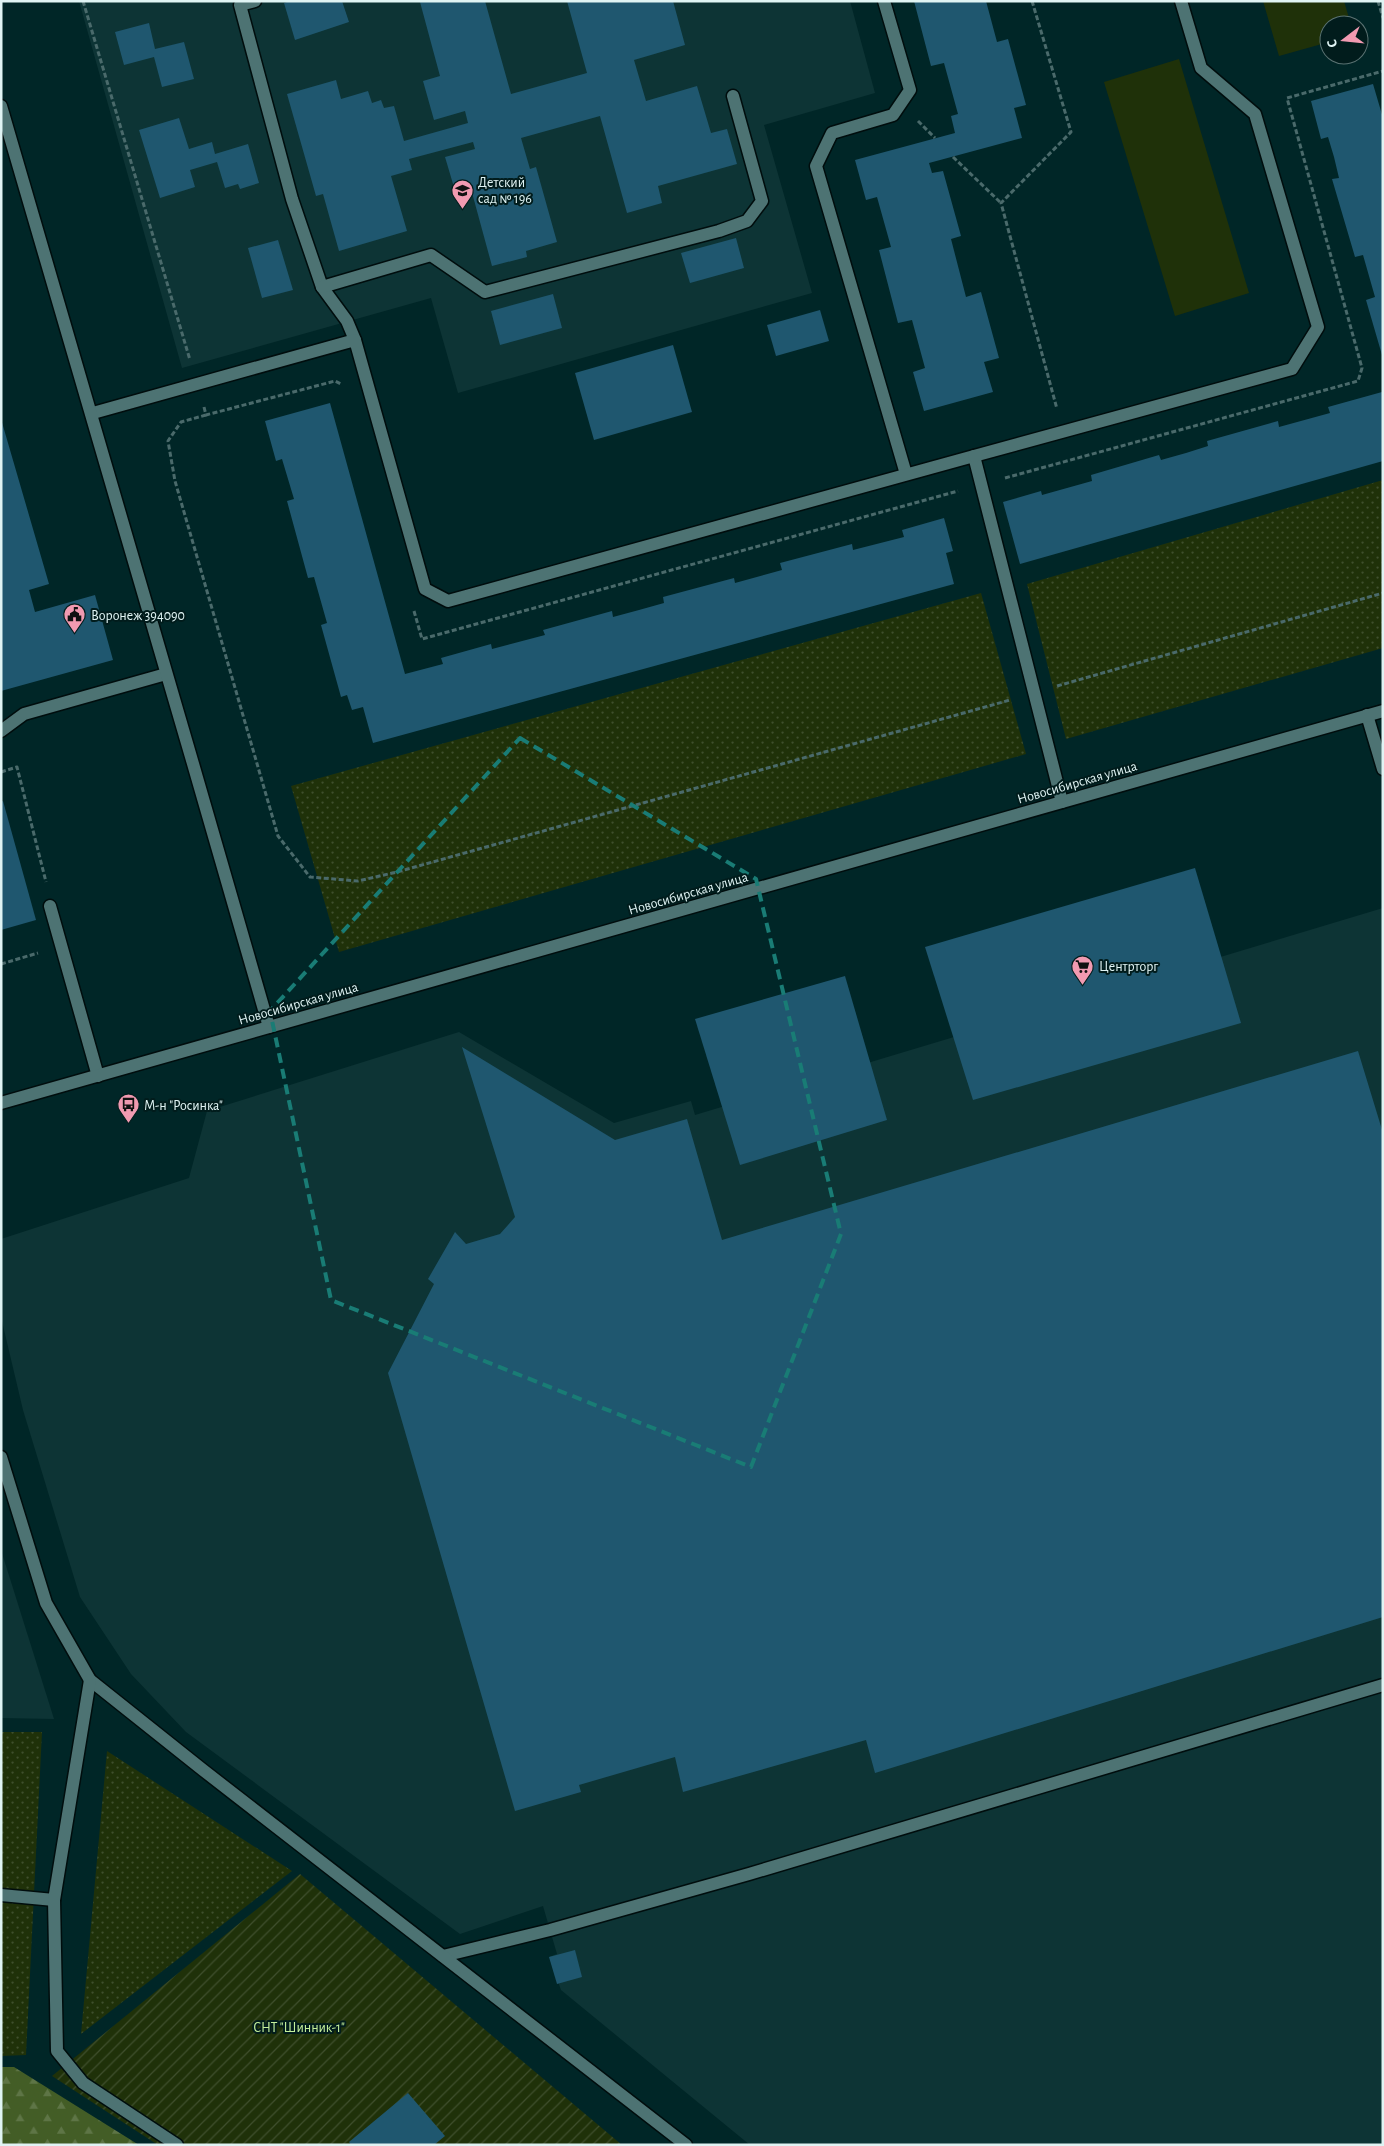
<svg xmlns="http://www.w3.org/2000/svg" width="1384" height="2146" font-family="'Alegreya Sans',sans-serif">
	<style>
		.built { fill: #0d3435 }
		.grass { fill: url(#grass-dots) }
		.forest { fill: url(#forest-firs) }
		.garden { fill: url(#garden-furrows) }
		.pitch { fill: #1f3109 }
		.building { fill: #1f576f }
		.lines { fill: none; stroke-linecap: round; stroke-linejoin: round }
		.service-casing { stroke: #000d0d; stroke-width: 15 }
		.minor-casing { stroke: #000d0d; stroke-width: 15 }
		.tertiary-casing { stroke: #000d0d; stroke-width: 15 }
		.path { stroke: #4a6a6b; stroke-width: 3; stroke-dasharray: 5 2.5; stroke-linecap: butt }
		.service { stroke: #4d7373; stroke-width: 12 }
		.minor { stroke: #4d7373; stroke-width: 12 }
		.tertiary { stroke: #4d7373; stroke-width: 12 }
		.marked { fill: none; stroke: #197c75; stroke-width: 4; stroke-dasharray: 10 6; stroke-linejoin: round }
		.labels { text-anchor: middle; stroke-width: 4; stroke-linejoin: round; paint-order: stroke }
		.poi-label { font-size: 14px; fill: #e0f4f4; stroke: #011c1c; text-anchor: start }
		.street-label { font-size: 14px; fill: #e0f4f4; stroke: #011c1c }
		.park-label { font-size: 14px; fill: #c5f09c; stroke: #011c1c }
	</style>
	<defs>
		<pattern id="grass-dots" width="8" height="8" patternUnits="userSpaceOnUse" patternTransform="scale(1.25)"><rect width="8" height="8" fill="#1f3109"/><path d="M2 2h.1M6 6h.1" fill="none" stroke="#3f4f2d" stroke-width="1.8" stroke-linecap="round"/></pattern>
		<pattern id="forest-firs" width="22" height="20" patternUnits="userSpaceOnUse" patternTransform="scale(1.25)"><rect width="22" height="20" fill="#435d26"/><path d="M5 1l3.5 6h-7zM16 11l3.5 6h-7z" fill="#5e7546"/></pattern>
		<pattern id="garden-furrows" width="10" height="10" patternUnits="userSpaceOnUse" patternTransform="scale(1.25)"><rect width="10" height="10" fill="#1f3109"/><path d="M-1 1l2-2M0 10L10 0M9 11l2-2" fill="none" stroke="#3f4f2d"/></pattern>
	</defs>
	<rect width="100%" height="100%" fill="#002627"/>
	<!-- built -->
	<g class="built">
		<path d="M 79,1 L 850,1 L 875,93 L 764,125 L 812,293 L 458,393 L 431,298 L 182,368 Z"/>
		<path d="M 1383,908 L 1383,2145 L 750,2145 L 561,1990 L 549,1957 L 557,1954 L 543,1906 L 460,1934 L 186,1732 L 131,1674 L 80,1597 L 23,1410 L 1,1317 L 1,1239 L 189,1178 L 207,1111 L 459,1032 L 614,1123 L 691,1101 L 695,1115 Z"/>
		<path d="M 1,1550 L 54,1719 L 1,1718 Z"/>
	</g>
	<!-- grass -->
	<g class="grass">
		<path d="M 1383,480 L 1383,648 L 1066,739 L 1027,584 Z"/>
		<path d="M 981,593 L 1026,754 L 339,952 L 291,786 Z"/>
		<path d="M 1,1732 L 42,1732 L 26,2055 L 1,2056 Z"/>
		<path d="M 107,1751 L 292,1871 L 81,2034 Z"/>
	</g>
	<!-- forest -->
	<path class="forest" d="M 1,2067 L 14,2067 L 139,2145 L 1,2145 Z"/>
	<!-- garden -->
	<path class="garden" d="M 300,1874 L 622,2145 L 158,2145 L 52,2076 Z"/>
	<!-- pitch -->
	<g class="pitch">
		<path d="M 1263,1 L 1344,1 L 1351,25 L 1329,25 L 1329,42 L 1279,56 Z"/>
		<path d="M 1179,59 L 1249,293 L 1175,316 L 1104,82 Z"/>
	</g>
	<!-- building -->
	<g class="building">
		<path d="M 290,1 L 342,1 L 349,22 L 295,40 L 284,3 Z"/>
		<path d="M 424,1 L 485,1 L 511,94 L 587,73 L 567,1 L 673,1 L 685,45 L 634,60 L 646,101 L 697,86 L 711,133 L 727,129 L 737,164 L 658,186 L 662,203 L 627,213 L 600,116 L 521,138 L 530,169 L 536,167 L 557,242 L 526,251 L 527,257 L 492,266 L 471,189 L 456,194 L 445,157 L 475,149 L 473,142 L 409,159 L 412,170 L 391,176 L 407,231 L 339,251 L 323,194 L 316,196 L 287,94 L 336,80 L 341,99 L 368,91 L 372,103 L 381,100 L 384,108 L 394,106 L 404,141 L 468,123 L 465,111 L 434,120 L 423,81 L 440,76 L 420,2 Z"/>
		<path d="M 914,1 L 986,1 L 997,42 L 1008,39 L 1026,105 L 1014,108 L 1022,138 L 929,163 L 932,173 L 943,171 L 961,236 L 951,239 L 966,297 L 981,292 L 999,358 L 984,362 L 993,392 L 924,411 L 913,372 L 925,368 L 912,320 L 898,323 L 879,250 L 891,247 L 877,197 L 866,200 L 855,160 L 955,133 L 951,116 L 958,114 L 944,63 L 931,66 Z"/>
		<path d="M 149,23 L 155,49 L 184,42 L 194,79 L 162,87 L 154,57 L 124,65 L 115,32 Z"/>
		<path d="M 1373,84 L 1383,118 L 1382,355 L 1366,300 L 1375,297 L 1363,255 L 1355,257 L 1332,179 L 1339,178 L 1334,157 L 1328,137 L 1321,139 L 1311,101 Z"/>
		<path d="M 179,118 L 189,149 L 212,142 L 215,154 L 248,144 L 259,183 L 240,189 L 238,184 L 225,188 L 217,162 L 190,170 L 195,187 L 160,198 L 139,130 Z"/>
		<path d="M 736,238 L 744,268 L 690,283 L 681,253 Z"/>
		<path d="M 278,240 L 293,290 L 262,298 L 248,248 Z"/>
		<path d="M 553,294 L 562,328 L 500,345 L 491,311 Z"/>
		<path d="M 820,310 L 829,341 L 776,356 L 767,325 Z"/>
		<path d="M 673,345 L 692,412 L 594,440 L 575,373 Z"/>
		<path d="M 1382,392 L 1383,461 L 1020,564 L 1003,502 L 1041,491 L 1042,495 L 1092,481 L 1091,475 L 1159,455 L 1161,460 L 1186,453 L 1208,446 L 1207,441 L 1278,421 L 1279,427 L 1330,413 L 1328,407 Z"/>
		<path d="M 330,403 L 405,674 L 443,664 L 441,658 L 491,644 L 492,649 L 545,635 L 543,630 L 612,611 L 613,617 L 639,610 L 664,603 L 663,597 L 734,578 L 735,583 L 782,570 L 780,563 L 852,544 L 853,550 L 904,537 L 902,530 L 944,518 L 953,551 L 946,553 L 954,584 L 373,743 L 363,707 L 352,710 L 347,695 L 341,697 L 321,625 L 327,623 L 314,577 L 308,578 L 287,501 L 294,499 L 282,459 L 276,461 L 265,421 Z"/>
		<path d="M 1,419 L 49,584 L 29,590 L 35,612 L 95,595 L 113,660 L 1,691 Z"/>
		<path d="M 3,801 L 36,920 L 1,930 L 1,802 Z"/>
		<path d="M 1195,868 L 1241,1023 L 973,1100 L 925,947 Z"/>
		<path d="M 845,976 L 887,1120 L 740,1165 L 695,1019 Z"/>
		<path d="M 462,1047 L 615,1140 L 687,1119 L 722,1240 L 1358,1051 L 1383,1133 L 1383,1617 L 875,1773 L 866,1740 L 683,1792 L 675,1757 L 579,1785 L 581,1792 L 515,1811 L 388,1373 L 434,1284 L 428,1279 L 455,1232 L 466,1244 L 500,1234 L 515,1217 Z"/>
		<path d="M 575,1950 L 582,1977 L 557,1984 L 549,1957 Z"/>
		<path d="M 408,2093 L 445,2136 L 434,2145 L 351,2145 L 349,2142 Z"/>
	</g>
	<g class="lines">
		<defs>
			<g id="service">
				<path d="M 255,1 L 240,5 L 292,199 L 322,287 L 347,321 L 355,340"/>
				<path d="M 884,1 L 910,90 L 893,115 L 832,133 L 816,166 L 906,474"/>
				<path d="M 322,287 L 431,255 L 485,292 L 719,231 L 747,221 L 762,201 L 733,96"/>
				<path d="M 93,413 L 355,340 L 425,589 L 448,601 L 974,456 L 1062,802"/>
				<path d="M 974,456 L 1292,369 L 1318,327 L 1255,114 L 1201,68 L 1181,1"/>
				<path d="M 1367,715 L 1383,769"/>
				<path d="M 1,731 L 24,714 L 166,674"/>
				<path d="M 50,906 L 98,1076"/>
				<path d="M 1,1895 L 54,1900"/>
				<path d="M 443,1956 L 550,1930 L 749,1874 L 1383,1685"/>
			</g>
			<g id="minor">
				<path d="M 1,106 C 93,413 180,720 269,1027"/>
				<path d="M 1,1457 L 46,1603 L 90,1680 L 203,1770 L 686,2145"/>
				<path d="M 90,1680 L 54,1900 L 57,2051 L 83,2083 L 177,2145"/>
			</g>
			<path id="tertiary" d="M 1,1103 L 1383,711"/>
		</defs>
		<!-- service casing -->
		<use href="#service" class="service-casing"/>
		<!-- minor casing -->
		<use href="#minor" class="minor-casing"/>
		<!-- tertiary casing -->
		<use href="#tertiary" class="tertiary-casing"/>
		<!-- path -->
		<g class="path">
			<path d="M 83,1 L 190,360"/>
			<path d="M 1032,1 L 1071,132 L 1001,203 L 1057,409"/>
			<path d="M 1378,1 L 1383,18"/>
			<path d="M 918,121 L 935,138"/>
			<path d="M 953,157 L 1001,203"/>
			<path d="M 204,407 L 206,415 L 335,381 L 341,384"/>
			<path d="M 206,415 L 181,422 L 168,441 L 175,481 L 278,836 L 310,877 L 358,881 L 397,872 L 1010,700"/>
			<path d="M 1005,478 L 1358,381 L 1362,368 L 1287,98 L 1383,71"/>
			<path d="M 414,611 L 422,639 L 958,491"/>
			<path d="M 1057,686 L 1383,593"/>
			<path d="M 1,772 L 17,767 L 46,882"/>
			<path d="M 1,964 L 38,953"/>
		</g>
		<!-- service -->
		<use href="#service" class="service"/>
		<!-- minor -->
		<use href="#minor" class="minor"/>
		<!-- tertiary -->
		<use href="#tertiary" class="tertiary"/>
	</g>
	<!-- marked area -->
	<path class="marked" d="M 520,738 L 756,879 L 841,1234 L 751,1467 L 331,1300 L 270,1011 Z"/>
	<!-- icons -->
	<defs>
		<symbol id="school-pin" viewBox="-11 -11 22 30"><path d="M0 17L-7.5 6A9.5 9.5 0 1 1 7.5 6Z" fill="#f19ab1" stroke="#011c1c"/><path d="M0-5L7-2L0 1L-7-2ZM-4 1L0 2.5L4 1V4Q0 6-4 4Z" fill="#111"/></symbol>
		<symbol id="civic-pin" viewBox="-11 -11 22 30"><path d="M0 17L-7.5 6A9.5 9.5 0 1 1 7.5 6Z" fill="#f19ab1" stroke="#011c1c"/><path d="M-.6-6.5H3V-4.5H.6V-3L4-1V1h2V6H-6V1h2V-1L-.6-3ZM-1.2 2.5V6h2.4V2.5Z" fill="#111"/></symbol>
		<symbol id="supermarket-pin" viewBox="-11 -11 22 30"><path d="M0 17L-7.5 6A9.5 9.5 0 1 1 7.5 6Z" fill="#f19ab1" stroke="#011c1c"/><path d="M-6-5.5h2.5l.6 2H6L4.5 2H-2.5L-4.4-4H-6ZM-1.5 3.2a1.3 1.3 0 1 0 .1 0ZM3 3.2a1.3 1.3 0 1 0 .1 0Z" fill="#111"/></symbol>
		<symbol id="bus-pin" viewBox="-11 -11 22 30"><path d="M0 17L-7.5 6A9.5 9.5 0 1 1 7.5 6Z" fill="#f19ab1" stroke="#011c1c"/><path d="M-5-6H5V4H4V6H2V4H-2V6H-4V4H-5ZM-3.5-4V0h7V-4ZM-3.5 1.2v1.5H-2V1.2ZM2 1.2v1.5H3.5V1.2Z" fill="#111"/></symbol>
	</defs>
	<g fill-rule="evenodd">
		<use href="#school-pin" x="450" y="178" width="25" height="34"/>
		<use href="#civic-pin" x="62" y="602" width="25" height="34"/>
		<use href="#supermarket-pin" x="1070" y="954" width="25" height="34"/>
		<use href="#bus-pin" x="116" y="1092" width="25" height="34"/>
	</g>
	<g class="labels">
		<!-- poi labels -->
		<g class="poi-label">
			<text x="478" y="187">Детский<tspan x="478" dy="16">сад № 196</tspan></text>
			<text x="91" y="620">Воронеж 394090</text>
			<text x="1099" y="971">Центрторг</text>
			<text x="144" y="1110">М-н "Росинка"</text>
		</g>
		<!-- street labels -->
		<g class="street-label">
			<text transform="translate(1077 782) rotate(-16)" y="5">Новосибирская улица</text>
			<text transform="translate(688 893) rotate(-16)" y="5">Новосибирская улица</text>
			<text transform="translate(298 1003) rotate(-16)" y="5">Новосибирская улица</text>
		</g>
		<!-- park labels -->
		<g class="park-label">
			<text x="299" y="2032">СНТ "Шинник-1"</text>
		</g>
	</g>
	<!-- border -->
	<rect width="1384" height="2146" fill="none" stroke="#e0f4f4" stroke-width="5"/>
	<!-- north arrow -->
	<g transform="translate(1344 40) rotate(254)"><circle r="24" fill="#011c1c" stroke="#5a7272"/>
	<path d="M0-4L9 19L0 12L-9 19Z" fill="#f19ab1"/>
	<text y="-8" font-size="14" font-weight="bold" text-anchor="middle" fill="#e0f4f4">С</text>
	</g>
</svg>
